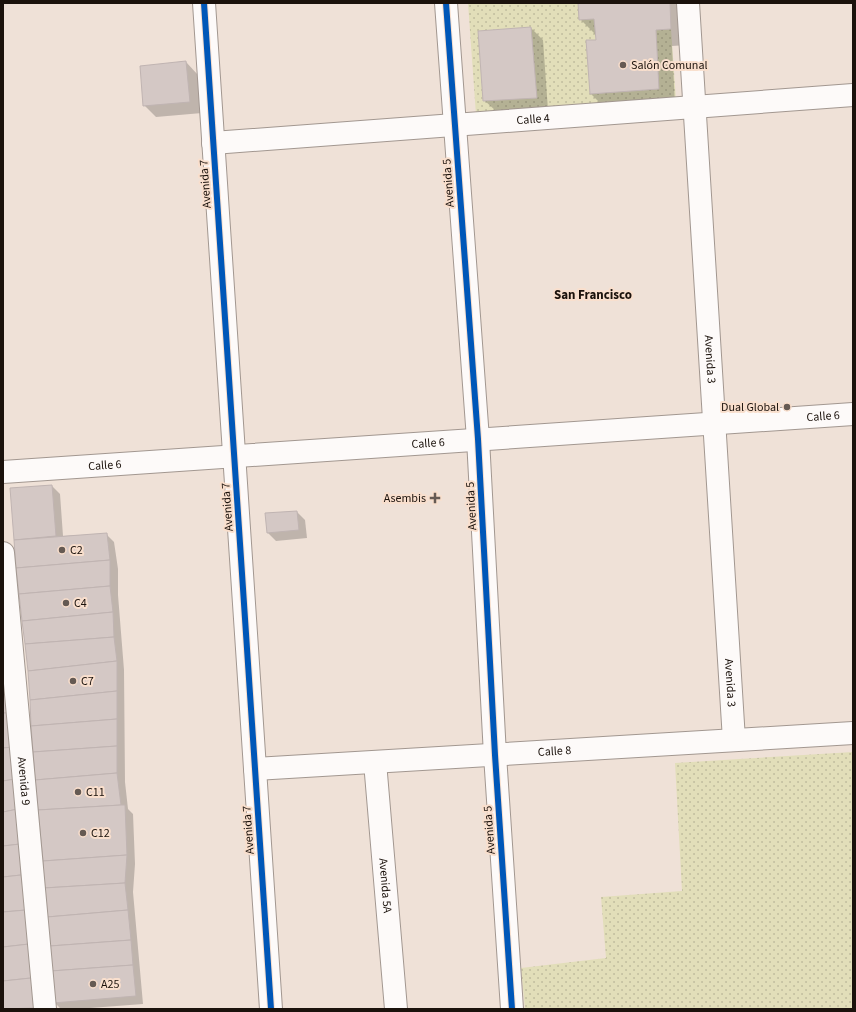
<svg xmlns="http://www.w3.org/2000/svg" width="856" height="1012" font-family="'Source Sans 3',sans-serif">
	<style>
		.grass { fill: url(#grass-dots); fill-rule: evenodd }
		.shadow { fill: #0003 }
		.building { fill: #d4c8c5; stroke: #c0b4b2 }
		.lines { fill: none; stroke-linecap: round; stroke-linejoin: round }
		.minor-casing { stroke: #a29790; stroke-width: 24 }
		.minor { stroke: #fdfaf9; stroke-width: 22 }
		.cycleway-casing { stroke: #f9dfcd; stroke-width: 8 }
		.cycleway { stroke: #0057b8; stroke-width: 6 }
		.poi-dot { fill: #655a53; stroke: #f9dfcd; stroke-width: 1.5 }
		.labels { text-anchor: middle; stroke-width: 4; stroke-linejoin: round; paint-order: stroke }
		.poi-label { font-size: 12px; fill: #1b120c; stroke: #f9dfcd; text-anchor: start }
		.street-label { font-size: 12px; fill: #1b120c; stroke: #f9dfcd }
		.neighbourhood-label { font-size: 13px; font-weight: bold; fill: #1b120c; stroke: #f9dfcd }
	</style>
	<defs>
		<pattern id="grass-dots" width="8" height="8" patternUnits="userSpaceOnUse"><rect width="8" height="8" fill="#e2deb9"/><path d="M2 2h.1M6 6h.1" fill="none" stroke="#c1bd9e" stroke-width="1.8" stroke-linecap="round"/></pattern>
	</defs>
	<rect width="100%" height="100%" fill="#efe1d7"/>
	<!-- grass -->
	<g class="grass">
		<path d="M 468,3 L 578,3 L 594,19 L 596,40 L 586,41 L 591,94 L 659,89 L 656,30 L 671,29 L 676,100 L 476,115 ZM 531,27 L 537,98 L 483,101 L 478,31 Z"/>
		<path d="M 853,752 L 853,1009 L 525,1009 L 521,968 L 606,958 L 601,897 L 682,891 L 675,763 Z"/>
	</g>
	<!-- shadow -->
	<g class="shadow">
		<path d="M 579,3 L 685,3 L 687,45 L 672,46 L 675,105 L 607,110 L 591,94 L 587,41 L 597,41 L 596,35 L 580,19 Z"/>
		<path d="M 531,28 L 543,40 L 548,110 L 497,112 L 484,100 Z"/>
		<path d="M 186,62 L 198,75 L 202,113 L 156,117 L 144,105 Z"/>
		<path d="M 52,486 L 60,494 L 63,536 L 106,534 L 114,542 L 118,569 L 118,595 L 124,670 L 125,782 L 128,809 L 133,814 L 135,864 L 133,892 L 143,1004 L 77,1009 L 61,1009 L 54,1002 L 29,671 L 17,567 L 12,489 Z"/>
		<path d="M 297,512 L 305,520 L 307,538 L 276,541 L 268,533 Z"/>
		<path d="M 3,652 L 42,1009 L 3,1009 Z"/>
	</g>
	<!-- building -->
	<g class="building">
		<path d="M 578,3 L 670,3 L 671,29 L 656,30 L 659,89 L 590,94 L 586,40 L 596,40 L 594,19 L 579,20 Z"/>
		<path d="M 531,27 L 537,98 L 483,101 L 478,31 Z"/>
		<path d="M 186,61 L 190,102 L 143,106 L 140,66 Z"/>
		<path d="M 52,485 L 56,536 L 14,540 L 10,488 Z"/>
		<path d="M 297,511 L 299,530 L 267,533 L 265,513 Z"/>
		<path d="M 107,533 L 110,560 L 16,568 L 14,540 Z"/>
		<path d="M 110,560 L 110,586 L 19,594 L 16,568 Z"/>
		<path d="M 110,586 L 113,612 L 22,621 L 19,594 Z"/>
		<path d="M 113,612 L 114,637 L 25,644 L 22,621 Z"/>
		<path d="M 114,637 L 117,661 L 28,671 L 25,644 Z"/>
		<path d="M 117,661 L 117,691 L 30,700 L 28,671 Z"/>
		<path d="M 3,682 L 7,682 L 9,713 L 3,713 Z"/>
		<path d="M 117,691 L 117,719 L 31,726 L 30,700 Z"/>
		<path d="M 3,713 L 9,713 L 13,747 L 3,748 Z"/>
		<path d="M 117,719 L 117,746 L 33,752 L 31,726 Z"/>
		<path d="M 117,746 L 117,773 L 35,780 L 33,752 Z"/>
		<path d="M 13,747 L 15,779 L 3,781 L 3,748 Z"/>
		<path d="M 117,773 L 121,805 L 38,810 L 35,780 Z"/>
		<path d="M 15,779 L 18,809 L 3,812 L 3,781 Z"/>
		<path d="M 121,805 L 125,805 L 127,855 L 43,861 L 38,810 Z"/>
		<path d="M 18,809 L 20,844 L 3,846 L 3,812 Z"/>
		<path d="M 20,844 L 21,875 L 3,877 L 3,846 Z"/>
		<path d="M 127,855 L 125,883 L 44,888 L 43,861 Z"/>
		<path d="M 21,875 L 26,910 L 3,912 L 3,877 Z"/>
		<path d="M 125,883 L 128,910 L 47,917 L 44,888 Z"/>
		<path d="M 26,910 L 29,944 L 3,947 L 3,912 Z"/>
		<path d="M 128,910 L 131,940 L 50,946 L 47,917 Z"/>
		<path d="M 131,940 L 133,965 L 51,971 L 50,946 Z"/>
		<path d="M 29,944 L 31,978 L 3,981 L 3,947 Z"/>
		<path d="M 133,965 L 136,996 L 53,1003 L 51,971 Z"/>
		<path d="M 31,978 L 35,1008 L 3,1009 L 3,981 Z"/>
	</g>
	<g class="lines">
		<defs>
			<g id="minor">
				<path d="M 204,3 L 271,1009"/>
				<path d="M 446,3 L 478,439 L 495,755 L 512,1009"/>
				<path id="s1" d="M 688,3 L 734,740"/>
				<path id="s2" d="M 213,143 L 853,95"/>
				<path id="s3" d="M 3,472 L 853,414"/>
				<path id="s4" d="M 3,553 L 45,1009"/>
				<path id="s5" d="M 375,762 L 396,1009"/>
				<path id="s6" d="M 255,769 L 853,733"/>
			</g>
		</defs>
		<!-- minor casing -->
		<use href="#minor" class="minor-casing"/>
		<!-- minor -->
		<use href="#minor" class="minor"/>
		<defs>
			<g id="cycleway">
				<path d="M 204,3 L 271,1009"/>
				<path d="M 446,3 L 478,439 L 495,755 L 512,1009"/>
			</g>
		</defs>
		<!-- cycleway casing -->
		<use href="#cycleway" class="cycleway-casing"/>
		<!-- cycleway -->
		<use href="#cycleway" class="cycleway"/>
	</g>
	<!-- markers -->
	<g class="poi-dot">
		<circle cx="623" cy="65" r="4"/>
		<circle cx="787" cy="407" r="4"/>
		<path d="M433 492h4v4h4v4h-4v4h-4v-4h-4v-4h4z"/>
		<circle cx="62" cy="550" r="4"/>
		<circle cx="66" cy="603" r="4"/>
		<circle cx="73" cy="681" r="4"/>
		<circle cx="78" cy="792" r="4"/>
		<circle cx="83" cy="833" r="4"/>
		<circle cx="93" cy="984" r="4"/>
	</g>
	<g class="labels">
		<!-- poi labels -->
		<g class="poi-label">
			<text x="631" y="69">Salón Comunal</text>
			<text x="779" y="411" text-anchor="end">Dual Global</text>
			<text x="426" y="502" text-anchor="end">Asembis</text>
			<text x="70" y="554">C2</text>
			<text x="74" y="607">C4</text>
			<text x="81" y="685">C7</text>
			<text x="86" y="796">C11</text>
			<text x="91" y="837">C12</text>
			<text x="101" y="988">A25</text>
		</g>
		<!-- street labels -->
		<g class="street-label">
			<text dy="4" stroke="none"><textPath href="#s2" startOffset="321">Calle 4</textPath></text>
			<text transform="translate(448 183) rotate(-94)" y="4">Avenida 5</text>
			<text transform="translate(205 184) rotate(-94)" y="4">Avenida 7</text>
			<text dy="4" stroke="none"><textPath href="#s1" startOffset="357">Avenida 3</textPath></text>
			<text dy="4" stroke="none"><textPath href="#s3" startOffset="822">Calle 6</textPath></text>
			<text dy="4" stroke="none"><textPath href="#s3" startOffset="426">Calle 6</textPath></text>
			<text dy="4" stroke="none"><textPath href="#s3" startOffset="102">Calle 6</textPath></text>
			<text transform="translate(471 506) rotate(-93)" y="4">Avenida 5</text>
			<text transform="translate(227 507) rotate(-94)" y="4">Avenida 7</text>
			<text dy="4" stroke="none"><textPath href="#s1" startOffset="681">Avenida 3</textPath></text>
			<text dy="4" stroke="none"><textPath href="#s6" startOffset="300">Calle 8</textPath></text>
			<text dy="4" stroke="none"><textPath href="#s4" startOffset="229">Avenida 9</textPath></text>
			<text transform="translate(248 830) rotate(-94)" y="4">Avenida 7</text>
			<text transform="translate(489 830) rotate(-94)" y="4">Avenida 5</text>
			<text dy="4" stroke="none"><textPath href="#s5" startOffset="124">Avenida 5A</textPath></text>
		</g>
		<!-- neighbourhood labels -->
		<g class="neighbourhood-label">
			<text x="593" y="299">San Francisco</text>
		</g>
	</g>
	<!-- border -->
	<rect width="856" height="1012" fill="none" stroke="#1b120c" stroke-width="8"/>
</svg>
